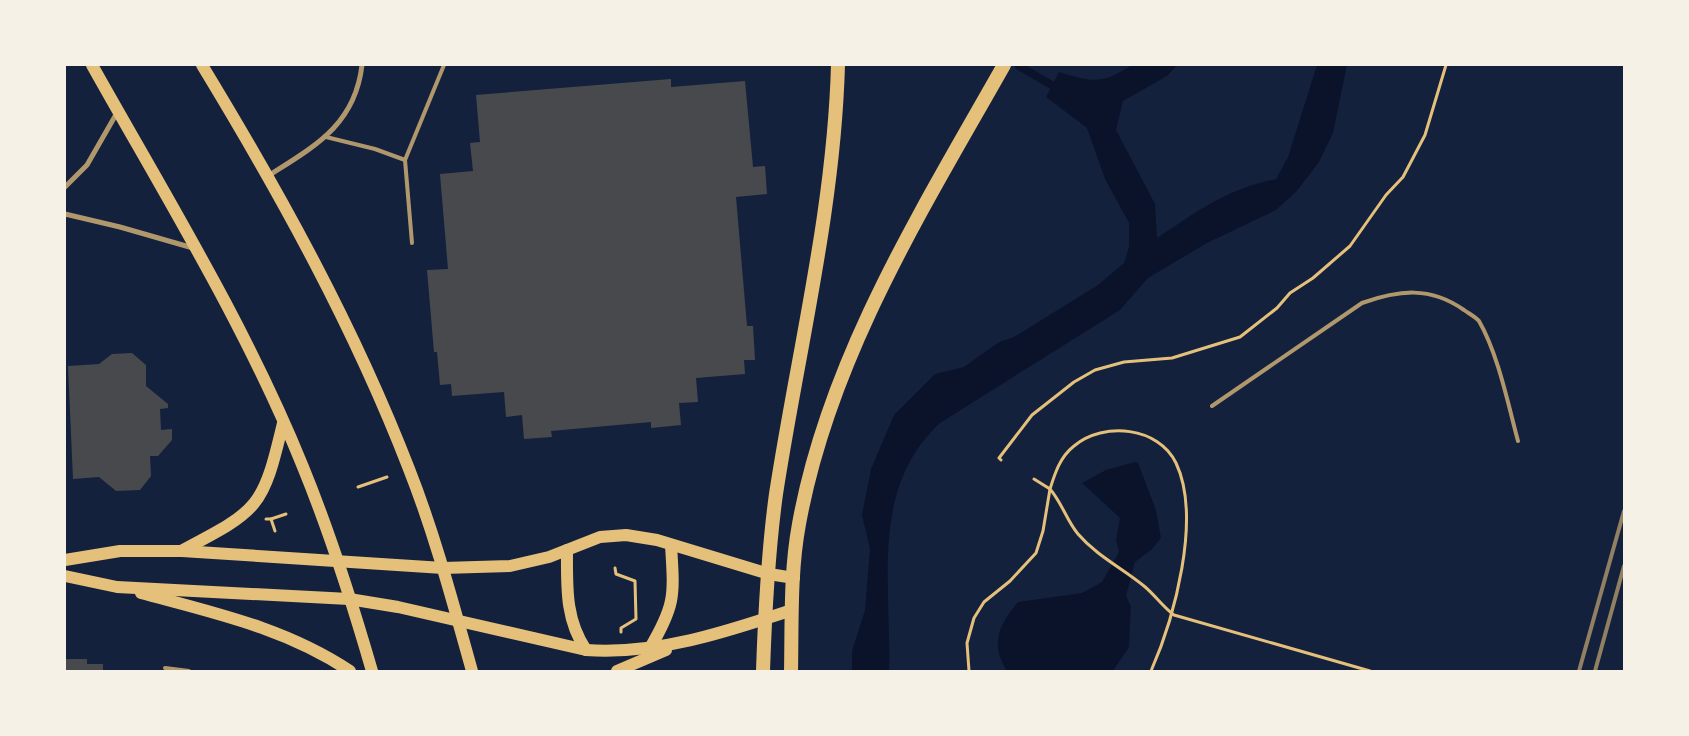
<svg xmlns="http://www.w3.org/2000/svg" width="1689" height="736" font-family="Literata,serif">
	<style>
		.water { fill: #0b132b }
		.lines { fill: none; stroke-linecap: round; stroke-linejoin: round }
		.stream { stroke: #0b132b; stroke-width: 8 }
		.building { fill: #48494c }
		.path { stroke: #e5c07b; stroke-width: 3 }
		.service { stroke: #b1986c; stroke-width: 4 }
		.minor { stroke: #b1986c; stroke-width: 5 }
		.primary { stroke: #e5c07b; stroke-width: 12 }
		.trunk { stroke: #e5c07b; stroke-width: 14 }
		.rail { stroke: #918062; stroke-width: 4 }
	</style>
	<rect width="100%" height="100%" fill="#14213d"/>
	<!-- water -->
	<g class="water">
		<path d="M 1132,65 L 1177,65 L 1167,76 L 1123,101 L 1116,130 L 1155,204 L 1157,238 C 1198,211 1227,189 1276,179 L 1288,157 L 1317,65 L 1347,65 L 1333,133 L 1319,162 L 1296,192 L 1276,210 L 1207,243 L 1148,278 L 1120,310 L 940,423 C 869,489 892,585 889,671 L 852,671 L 852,651 L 865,610 L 870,549 L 862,515 L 871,469 L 894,415 L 935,374 L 964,367 L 999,342 L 1014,337 L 1098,285 L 1124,263 L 1129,247 L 1129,223 L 1105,179 L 1087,128 L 1046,97 L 1059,72 C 1093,82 1101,85 1132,65 Z"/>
		<path d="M 1135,462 L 1138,463 L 1156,510 L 1161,538 L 1151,550 L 1135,562 L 1126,596 L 1131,606 L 1129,647 L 1113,671 L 1007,671 C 990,644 998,626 1018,602 L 1082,593 L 1102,582 L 1119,552 L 1116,540 L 1120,518 L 1082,483 L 1106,470 Z"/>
	</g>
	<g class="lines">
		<!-- stream -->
		<path class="stream" d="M 1019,66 L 1060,90"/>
	</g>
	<!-- building -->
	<g class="building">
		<path d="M 671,79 L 671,87 L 745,81 L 753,167 L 765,166 L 767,194 L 736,197 L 747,326 L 753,326 L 755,360 L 744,360 L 745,374 L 696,378 L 698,402 L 679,403 L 681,425 L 651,428 L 651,422 L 551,431 L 552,437 L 524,439 L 522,415 L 506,417 L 504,392 L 452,396 L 451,384 L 440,385 L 437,352 L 434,352 L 427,270 L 448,269 L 440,174 L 473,171 L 470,143 L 480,142 L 476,95 Z"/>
		<path d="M 132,353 L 146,365 L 146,386 L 168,404 L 168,408 L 160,409 L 161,430 L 172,429 L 172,440 L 158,456 L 150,456 L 151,476 L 140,490 L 116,491 L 99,477 L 73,479 L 68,366 L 99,364 L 112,354 Z"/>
		<path d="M 65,659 L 87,659 L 87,664 L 103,664 L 103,671 L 65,671 Z"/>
	</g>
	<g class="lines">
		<!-- path -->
		<g class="path">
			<path d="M 1001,460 L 999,458 L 1032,415 L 1074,382 L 1095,370 L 1124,362 L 1172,358 L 1240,337 L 1277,308 L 1290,293 L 1313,278 L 1350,246 L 1386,195 L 1403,177 L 1425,135 L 1446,65"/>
			<path d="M 358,487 L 387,477"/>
			<path d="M 266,519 L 271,519 L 286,514"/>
			<path d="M 271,519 L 275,531"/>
			<path d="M 615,568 L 616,574 L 635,581 L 636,619 L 621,628 L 621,632"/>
			<path d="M 969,671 L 967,643 L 974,618 L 984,602 L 1010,581 L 1036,553 L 1043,531 L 1050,489 L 1034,479"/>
			<path d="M 1151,671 C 1174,619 1202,518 1176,463 C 1159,427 1104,421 1074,446 C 1060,457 1055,473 1050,489 C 1062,503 1067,521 1078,534 C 1097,556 1122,568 1144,586 C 1155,595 1163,607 1174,615 L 1370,671"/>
		</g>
		<!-- service -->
		<g class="service">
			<path d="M 326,137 L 375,149 L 405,160"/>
			<path d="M 412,243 L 405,160 L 444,65"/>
			<path d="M 1212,406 L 1362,303 C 1399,290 1430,286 1464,310 C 1468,313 1476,317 1479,321 C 1498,354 1508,404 1518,441"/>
			<path d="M 165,668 L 189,671"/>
		</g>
		<!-- minor -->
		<g class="minor">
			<path d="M 268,176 C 315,146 355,125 362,65"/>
			<path d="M 65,187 L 87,165 L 118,111"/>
			<path d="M 65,214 L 120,227 L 193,248"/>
		</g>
		<!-- primary -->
		<g class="primary">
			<path d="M 92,65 C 166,197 246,326 303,467 C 330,533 352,602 372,671"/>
			<path d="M 202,65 C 281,195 354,327 409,469 C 435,535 453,603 472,671"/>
			<path d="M 183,550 C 259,510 263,508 283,423"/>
			<path d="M 567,550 C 567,586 565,619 586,650"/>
			<path d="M 65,560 L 120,551 L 182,551 L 443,568 L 510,566 L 549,557 L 600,537 L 626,535 L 657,540 L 769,574 L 794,578"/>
			<path d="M 65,576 L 117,587 L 349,599 L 398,607 L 586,650 C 657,655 726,632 792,610"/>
			<path d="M 141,593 C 215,613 285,628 350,671"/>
			<path d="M 650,648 C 676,604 674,595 671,545"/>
			<path d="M 617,671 L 666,650"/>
		</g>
		<!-- trunk -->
		<g class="trunk">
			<path d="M 763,671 C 765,612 768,552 776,494 C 798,351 834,210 838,65"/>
			<path d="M 791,671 C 792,623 790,572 799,524 C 829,358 922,210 1004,65"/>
		</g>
		<!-- rail -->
		<g class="rail">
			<path d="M 1579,671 L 1624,511"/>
			<path d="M 1595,671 L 1624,566"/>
		</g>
	</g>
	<!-- border -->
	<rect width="1689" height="736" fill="none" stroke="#f6f1e7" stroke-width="132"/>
</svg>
